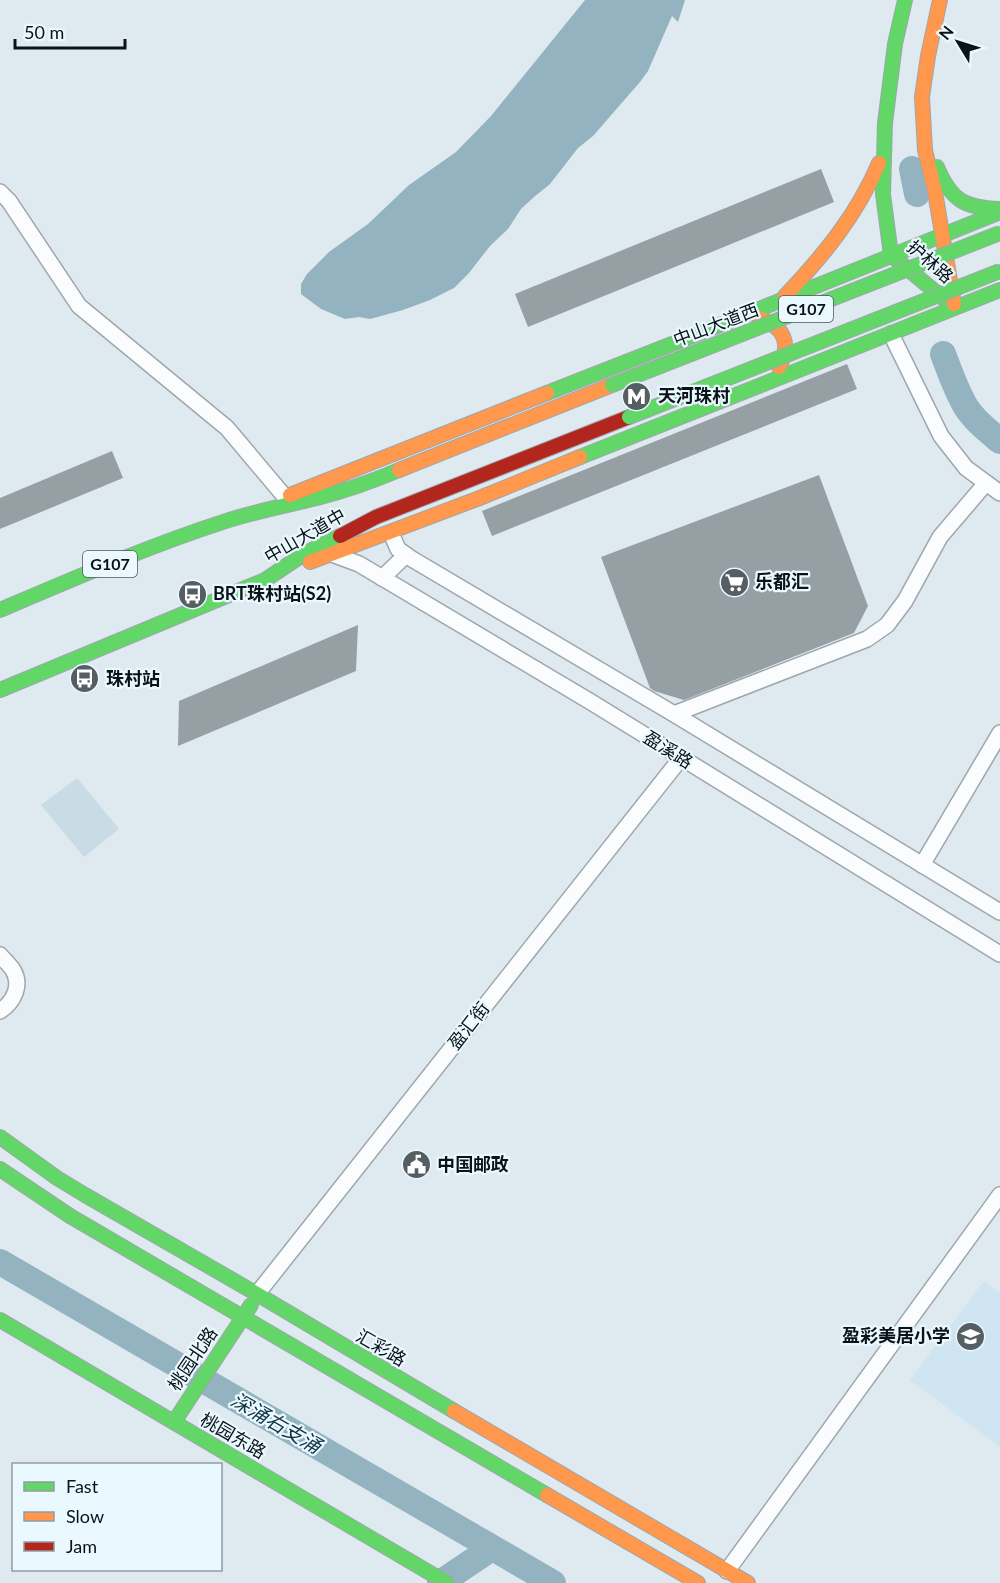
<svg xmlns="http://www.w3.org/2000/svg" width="1000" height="1583" font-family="Lato,'Noto Sans SC',sans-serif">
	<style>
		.built { fill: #cfe5f1 }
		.green { fill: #c9dce5 }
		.water { fill: #94b3c1 }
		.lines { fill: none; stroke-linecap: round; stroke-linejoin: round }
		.river { stroke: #94b3c1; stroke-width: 26 }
		.building { fill: #969fa4 }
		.street-casing { stroke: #9ea7ac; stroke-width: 18 }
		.fast-casing { stroke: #9ea7ac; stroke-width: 16 }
		.slow-casing { stroke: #9ea7ac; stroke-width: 16 }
		.jam-casing { stroke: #9ea7ac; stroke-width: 16 }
		.street { stroke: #fafcfd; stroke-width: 15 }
		.fast { stroke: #63d668; stroke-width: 14 }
		.slow { stroke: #ff974d; stroke-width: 14 }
		.jam { stroke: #b3261e; stroke-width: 14 }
		.fast-bridge-casing { stroke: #9ea7ac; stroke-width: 16; stroke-linecap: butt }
		.fast-bridge { stroke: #63d668; stroke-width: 14 }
		.labels { text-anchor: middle; stroke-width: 4.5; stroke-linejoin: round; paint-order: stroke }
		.shield { fill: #eaf8ff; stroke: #4e585d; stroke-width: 1.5 }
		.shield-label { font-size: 16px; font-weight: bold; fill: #0b1317 }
		.street-label { font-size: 18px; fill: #0b1317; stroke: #eaf8ff }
		.poi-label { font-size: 18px; font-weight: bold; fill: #0b1317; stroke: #eaf8ff; text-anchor: start }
		.water-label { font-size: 20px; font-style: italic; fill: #113443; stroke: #eaf8ff }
	</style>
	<rect width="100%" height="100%" fill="#deeaf0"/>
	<!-- built -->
	<path class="built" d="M 984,1281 L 1000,1293 L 1000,1447 L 910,1380 Z"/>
	<!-- green -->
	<path class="green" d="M 77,778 L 119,829 L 84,857 L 41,805 Z"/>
	<!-- water -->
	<path class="water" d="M 585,0 L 685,0 L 678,22 L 672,16 L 648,71 L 640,82 L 593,136 L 578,148 L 550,184 L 534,197 L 521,209 L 508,229 L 490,246 L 469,273 L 454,288 L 430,300 L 403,310 L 370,319 L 359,317 L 345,319 L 321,309 L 301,294 L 301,284 L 307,274 L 329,252 L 368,224 L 409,185 L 456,152 L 491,116 Z"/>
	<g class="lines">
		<!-- river -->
		<g class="river">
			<path d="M 912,169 L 917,194"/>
			<path d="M 943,354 C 950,372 956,390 966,407 C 974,420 988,431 1000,441"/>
			<path d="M 0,1262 L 553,1583"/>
			<path d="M 440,1583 L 492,1548"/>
		</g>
	</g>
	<!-- building -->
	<g class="building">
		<path d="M 821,169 L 834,202 L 528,327 L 515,294 Z"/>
		<path d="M 847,364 L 857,389 L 492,536 L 482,511 Z"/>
		<path d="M 112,451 L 123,478 L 0,529 L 0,498 Z"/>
		<path d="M 819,475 L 868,606 L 854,633 L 684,700 L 654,691 L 650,688 L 601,557 Z"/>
		<path d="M 358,625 L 356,671 L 178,746 L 179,701 Z"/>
	</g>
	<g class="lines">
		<defs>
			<g id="street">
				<path d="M 0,192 L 9,201 L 79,306 L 227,428 L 285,497"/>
				<path d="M 891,334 L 941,436 L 966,468 L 1000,493"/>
				<path d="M 391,533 L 398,549 L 412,559 L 674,714 L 1000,912"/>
				<path d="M 332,554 L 359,564 L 591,702 L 1000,954"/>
				<path d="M 382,578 L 406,555"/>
				<path d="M 674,714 L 867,639 L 887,625 L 905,601 L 940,537 L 986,483"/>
				<path d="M 922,865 L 1000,733"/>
				<path d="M 0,955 C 4,960 9,964 13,970 C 22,985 14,1002 0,1011"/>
				<path d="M 257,1294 L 681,758"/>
				<path d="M 727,1571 L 1000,1195"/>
			</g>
			<g id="fast">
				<path d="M 905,0 L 895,44 L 885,123 L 883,194 L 891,255 L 950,304"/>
				<path d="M 937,167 C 951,200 964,208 1000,209"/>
				<path d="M 547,393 L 700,333 L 1000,212"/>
				<path d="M 580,457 L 1000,290"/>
				<path d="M 0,610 C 75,578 151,545 229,520 C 258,511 288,505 317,498 C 345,491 373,481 399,470"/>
				<path d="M 0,690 L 265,580 L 304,554 L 340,536"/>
				<path d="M 0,1137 L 57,1178 L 85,1195 L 257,1294 L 454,1411"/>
				<path d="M 0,1169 L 70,1216 L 547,1495"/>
				<path d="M 0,1320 L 447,1583"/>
				<path d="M 174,1422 L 251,1305"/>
			</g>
			<g id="slow">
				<path d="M 940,0 L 928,56 L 922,97 L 925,150 L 935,192 L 954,304"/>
				<path d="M 785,296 C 823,256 857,215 879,163"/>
				<path d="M 759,318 C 784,327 792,343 779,367"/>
				<path d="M 399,470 L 612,385"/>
				<path d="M 290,495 L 547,393"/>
				<path d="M 310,562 L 477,499 L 580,457"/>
				<path d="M 454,1411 L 748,1583"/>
				<path d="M 547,1495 L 698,1583"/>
			</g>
			<path id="jam" d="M 340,536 L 376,517 L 629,417"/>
		</defs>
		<!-- street casing -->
		<use href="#street" class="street-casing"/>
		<!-- fast casing -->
		<use href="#fast" class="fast-casing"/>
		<!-- slow casing -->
		<use href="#slow" class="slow-casing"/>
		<!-- jam casing -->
		<use href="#jam" class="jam-casing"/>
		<!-- street -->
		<use href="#street" class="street"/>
		<!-- fast -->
		<use href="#fast" class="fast"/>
		<!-- slow -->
		<use href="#slow" class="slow"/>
		<!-- jam -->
		<use href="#jam" class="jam"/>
		<defs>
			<g id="fast-bridge">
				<path d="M 612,385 L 1000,233"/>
				<path d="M 629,417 L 1000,271"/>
			</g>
		</defs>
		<!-- fast-bridge casing -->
		<use href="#fast-bridge" class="fast-bridge-casing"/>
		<!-- fast-bridge -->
		<use href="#fast-bridge" class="fast-bridge"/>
	</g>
	<!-- icons -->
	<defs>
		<symbol id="metro-disc" viewBox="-11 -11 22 22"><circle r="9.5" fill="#555e63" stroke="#eaf8ff"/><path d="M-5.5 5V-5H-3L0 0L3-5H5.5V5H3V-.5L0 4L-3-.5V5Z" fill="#fff"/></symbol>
		<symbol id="supermarket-disc" viewBox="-11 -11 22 22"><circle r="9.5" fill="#555e63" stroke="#eaf8ff"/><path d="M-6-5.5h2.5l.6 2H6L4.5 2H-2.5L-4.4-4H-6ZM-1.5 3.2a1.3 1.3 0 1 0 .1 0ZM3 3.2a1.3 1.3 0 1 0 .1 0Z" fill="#fff"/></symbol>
		<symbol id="bus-disc" viewBox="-11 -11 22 22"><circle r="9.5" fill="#555e63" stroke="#eaf8ff"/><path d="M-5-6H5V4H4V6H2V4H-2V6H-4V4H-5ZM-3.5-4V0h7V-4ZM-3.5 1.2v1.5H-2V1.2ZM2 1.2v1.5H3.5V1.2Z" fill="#fff"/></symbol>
		<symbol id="civic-disc" viewBox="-11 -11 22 22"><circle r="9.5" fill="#555e63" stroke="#eaf8ff"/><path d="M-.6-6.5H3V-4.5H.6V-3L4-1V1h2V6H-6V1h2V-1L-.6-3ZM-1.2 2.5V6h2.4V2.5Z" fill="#fff"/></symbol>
		<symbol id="school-disc" viewBox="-11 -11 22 22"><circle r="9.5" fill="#555e63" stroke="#eaf8ff"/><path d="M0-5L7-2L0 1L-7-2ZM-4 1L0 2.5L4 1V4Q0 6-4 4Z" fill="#fff"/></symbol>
	</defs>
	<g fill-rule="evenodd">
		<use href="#metro-disc" x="620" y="380" width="33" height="33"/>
		<use href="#supermarket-disc" x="718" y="566" width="33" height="33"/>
		<use href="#bus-disc" x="176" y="578" width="33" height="33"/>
		<use href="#bus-disc" x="68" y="662" width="33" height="33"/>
		<use href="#civic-disc" x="400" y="1148" width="33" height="33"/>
		<use href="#school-disc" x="954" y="1320" width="33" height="33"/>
	</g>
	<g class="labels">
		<!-- shield labels -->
		<g class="shield">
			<rect x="779" y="296" width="54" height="26" rx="4.5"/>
			<rect x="83" y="551" width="54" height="26" rx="4.5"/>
		</g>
		<g class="shield-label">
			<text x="806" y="315">G107</text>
			<text x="110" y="570">G107</text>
		</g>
		<!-- street labels -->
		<g class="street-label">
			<text transform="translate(930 262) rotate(41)" y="6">护林路</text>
			<text transform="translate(716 325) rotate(-21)" y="6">中山大道西</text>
			<text transform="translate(305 536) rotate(-30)" y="6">中山大道中</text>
			<text transform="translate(668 750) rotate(32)" y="6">盈溪路</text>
			<text transform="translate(469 1026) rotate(-52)" y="6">盈汇街</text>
			<text transform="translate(381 1348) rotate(30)" y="6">汇彩路</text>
			<text transform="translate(193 1359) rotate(-56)" y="6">桃园北路</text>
			<text transform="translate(233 1436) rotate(30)" y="6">桃园东路</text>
		</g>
		<!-- poi labels -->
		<g class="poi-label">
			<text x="658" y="402">天河珠村</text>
			<text x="755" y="588">乐都汇</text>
			<text x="213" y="600">BRT珠村站(S2)</text>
			<text x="106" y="685">珠村站</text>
			<text x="437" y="1171">中国邮政</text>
			<text x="950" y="1342" text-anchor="end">盈彩美居小学</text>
		</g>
		<!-- water labels -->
		<g class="water-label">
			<text transform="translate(276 1423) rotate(30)" y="7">深涌右支涌</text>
		</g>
	</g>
	<!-- legend -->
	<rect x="12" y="1463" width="210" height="108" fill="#eaf8ff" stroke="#919ca2" stroke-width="1.5"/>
	<rect x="24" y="1482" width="30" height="9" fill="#63d668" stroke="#919ca2" stroke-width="1.5"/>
	<text x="66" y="1493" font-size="18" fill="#0b1317">Fast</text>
	<rect x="24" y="1512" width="30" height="9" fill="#ff974d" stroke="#919ca2" stroke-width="1.5"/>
	<text x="66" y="1523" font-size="18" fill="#0b1317">Slow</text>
	<rect x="24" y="1542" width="30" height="9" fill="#b3261e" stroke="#919ca2" stroke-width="1.5"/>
	<text x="66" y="1553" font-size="18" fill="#0b1317">Jam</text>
	<!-- north arrow -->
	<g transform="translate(958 42) rotate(308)" stroke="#eaf8ff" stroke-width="4.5" paint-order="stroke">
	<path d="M0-4.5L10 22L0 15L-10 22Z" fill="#0b1317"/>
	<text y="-9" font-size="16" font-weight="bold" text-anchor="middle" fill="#0b1317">N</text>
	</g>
	<!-- scale -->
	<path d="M15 39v9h110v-9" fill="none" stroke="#0b1317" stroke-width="3"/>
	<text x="24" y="39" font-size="18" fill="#0b1317" stroke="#eaf8ff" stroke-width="4.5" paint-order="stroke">50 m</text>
</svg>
